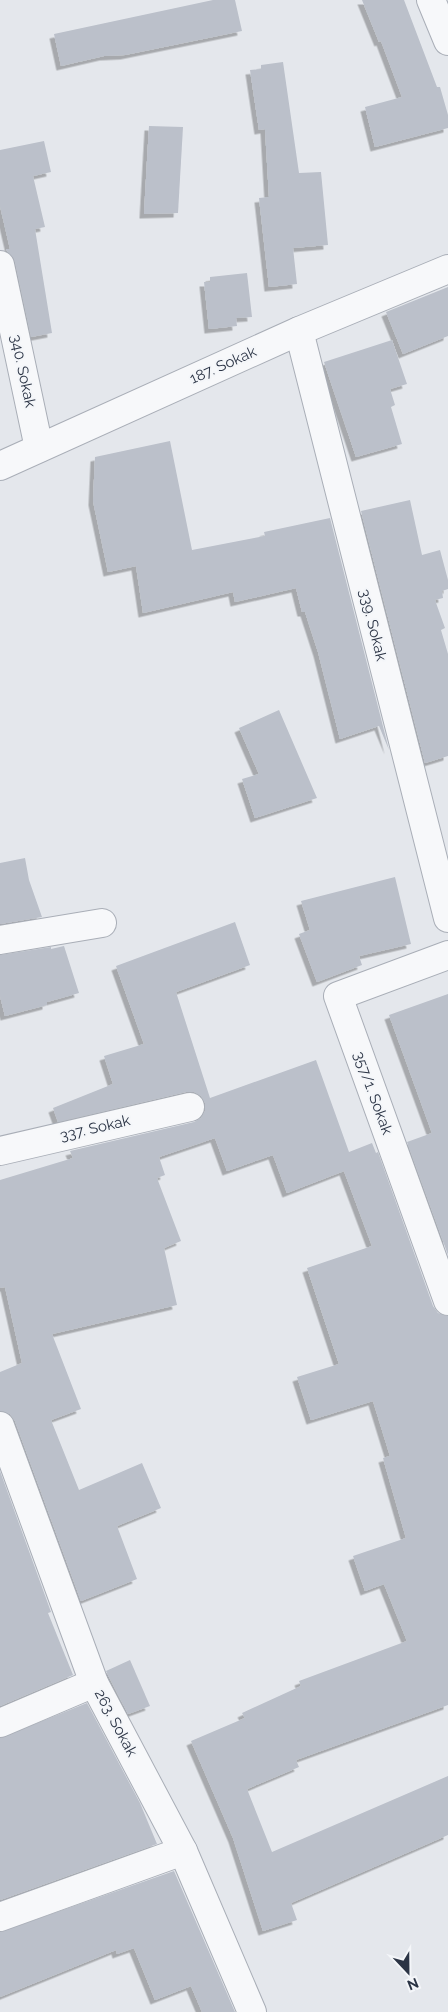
<svg xmlns="http://www.w3.org/2000/svg" width="448" height="2012" font-family="Raleway,sans-serif">
	<style>
		.building { fill: #bbc0ca; filter: url(#shadow) }
		.lines { fill: none; stroke-linecap: round; stroke-linejoin: round }
		.minor-casing { stroke: #a9aeb7; stroke-width: 30 }
		.minor { stroke: #f7f8fa; stroke-width: 28 }
		.labels { text-anchor: middle; stroke-width: 4; stroke-linejoin: round; paint-order: stroke }
		.street-label { font-size: 15px; fill: #2b3445; stroke: #f4f6f9 }
	</style>
	<defs>
		<filter id="shadow"><feDropShadow dx="-4.5" dy="4.5" stdDeviation="0" flood-color="#0004"/></filter>
	</defs>
	<rect width="100%" height="100%" fill="#e4e7ec"/>
	<!-- building -->
	<g class="building">
		<path d="M 213,0 L 235,0 L 242,31 L 125,55 L 104,56 L 61,66 L 54,34 Z"/>
		<path d="M 362,0 L 404,0 L 437,87 L 440,87 L 448,115 L 448,128 L 375,147 L 365,107 L 402,97 L 381,41 L 379,42 Z"/>
		<path d="M 283,62 L 299,173 L 321,172 L 328,245 L 293,248 L 297,284 L 269,287 L 259,198 L 269,197 L 265,129 L 259,130 L 250,70 L 261,69 L 261,65 Z"/>
		<path d="M 149,126 L 183,127 L 178,213 L 144,214 Z"/>
		<path d="M 44,141 L 51,172 L 33,176 L 45,227 L 35,229 L 52,333 L 31,337 L 15,262 L 7,251 L 6,249 L 10,249 L 0,206 L 0,150 Z"/>
		<path d="M 247,273 L 252,317 L 236,318 L 237,326 L 209,329 L 204,282 L 210,282 L 210,277 Z"/>
		<path d="M 448,287 L 448,336 L 403,354 L 386,312 Z"/>
		<path d="M 392,340 L 407,384 L 390,389 L 395,405 L 391,407 L 402,444 L 356,457 L 324,362 Z"/>
		<path d="M 170,441 L 192,550 L 265,536 L 264,532 L 330,518 L 389,750 L 379,726 L 340,739 L 318,652 L 305,612 L 302,612 L 296,588 L 235,602 L 233,592 L 143,613 L 136,566 L 108,572 L 93,501 L 95,457 Z"/>
		<path d="M 410,500 L 422,555 L 440,550 L 448,580 L 448,589 L 442,591 L 443,598 L 435,600 L 445,628 L 441,630 L 448,654 L 448,756 L 425,763 L 361,511 Z"/>
		<path d="M 279,710 L 317,798 L 255,818 L 242,779 L 259,774 L 239,728 Z"/>
		<path d="M 25,858 L 29,880 L 42,917 L 0,924 L 0,863 Z"/>
		<path d="M 395,877 L 411,944 L 359,956 L 362,965 L 317,982 L 299,934 L 310,930 L 301,901 Z"/>
		<path d="M 235,922 L 250,965 L 176,992 L 210,1098 L 316,1060 L 349,1152 L 372,1143 L 376,1153 L 378,1152 L 433,1306 L 438,1313 L 448,1316 L 448,1705 L 296,1760 L 299,1767 L 247,1789 L 272,1852 L 448,1776 L 448,1835 L 291,1903 L 297,1920 L 263,1931 L 233,1838 L 191,1741 L 245,1718 L 242,1713 L 301,1686 L 299,1681 L 407,1641 L 384,1584 L 365,1591 L 353,1556 L 406,1538 L 383,1458 L 390,1456 L 373,1401 L 311,1420 L 297,1377 L 339,1364 L 307,1268 L 372,1246 L 344,1171 L 287,1193 L 273,1155 L 227,1171 L 215,1138 L 159,1157 L 165,1175 L 157,1178 L 181,1241 L 164,1248 L 177,1305 L 52,1334 L 81,1409 L 51,1420 L 79,1490 L 142,1463 L 161,1508 L 117,1526 L 137,1579 L 81,1601 L 15,1421 L 10,1414 L 0,1411 L 0,1372 L 22,1363 L 5,1287 L 0,1288 L 0,1180 L 73,1158 L 70,1151 L 194,1122 L 201,1118 L 205,1111 L 205,1103 L 201,1096 L 194,1092 L 186,1092 L 58,1122 L 53,1108 L 113,1084 L 104,1056 L 144,1044 L 116,966 Z"/>
		<path d="M 64,946 L 79,993 L 47,1002 L 47,1005 L 5,1016 L 0,996 L 0,955 L 51,947 L 51,949 Z"/>
		<path d="M 448,994 L 448,1255 L 407,1142 L 432,1133 L 389,1015 Z"/>
		<path d="M 0,1471 L 51,1612 L 48,1613 L 73,1675 L 0,1706 Z"/>
		<path d="M 130,1660 L 150,1706 L 128,1714 L 106,1671 Z"/>
		<path d="M 87,1703 L 140,1803 L 157,1844 L 0,1900 L 0,1738 Z"/>
		<path d="M 174,1871 L 235,2012 L 202,2012 L 191,1986 L 155,2000 L 134,1948 L 117,1954 L 116,1950 L 0,1997 L 0,1932 Z"/>
	</g>
	<g class="lines">
		<defs>
			<g id="minor">
				<path d="M 431,0 L 448,41"/>
				<path d="M 0,265 L 39,448"/>
				<path d="M 299,331 L 448,918"/>
				<path d="M 0,466 L 299,331 L 448,269"/>
				<path d="M 0,940 L 102,923"/>
				<path d="M 448,955 L 338,996 L 448,1301"/>
				<path d="M 0,1151 L 190,1107"/>
				<path d="M 0,1426 L 94,1683 L 183,1851 L 252,2012"/>
				<path d="M 0,1723 L 94,1683"/>
				<path d="M 0,1917 L 183,1851"/>
			</g>
		</defs>
		<!-- minor casing -->
		<use href="#minor" class="minor-casing"/>
		<!-- minor -->
		<use href="#minor" class="minor"/>
	</g>
	<g class="labels">
		<!-- street labels -->
		<g class="street-label">
			<text transform="translate(223 365) rotate(-24)" y="5">187. Sokak</text>
			<text transform="translate(23 371) rotate(78)" y="5">340. Sokak</text>
			<text transform="translate(373 625) rotate(76)" y="5">339. Sokak</text>
			<text transform="translate(373 1093) rotate(70)" y="5">357/1. Sokak</text>
			<text transform="translate(95 1128) rotate(-13)" y="5">337. Sokak</text>
			<text transform="translate(116 1723) rotate(62)" y="5">263. Sokak</text>
		</g>
	</g>
	<!-- north arrow -->
	<g transform="translate(408 1972) rotate(158)" stroke="#f4f6f9" stroke-width="4" paint-order="stroke">
	<path d="M0-4L9 19L0 12L-9 19Z" fill="#2b3445"/>
	<text y="-8" font-size="14" font-weight="bold" text-anchor="middle" fill="#2b3445">N</text>
	</g>
</svg>
